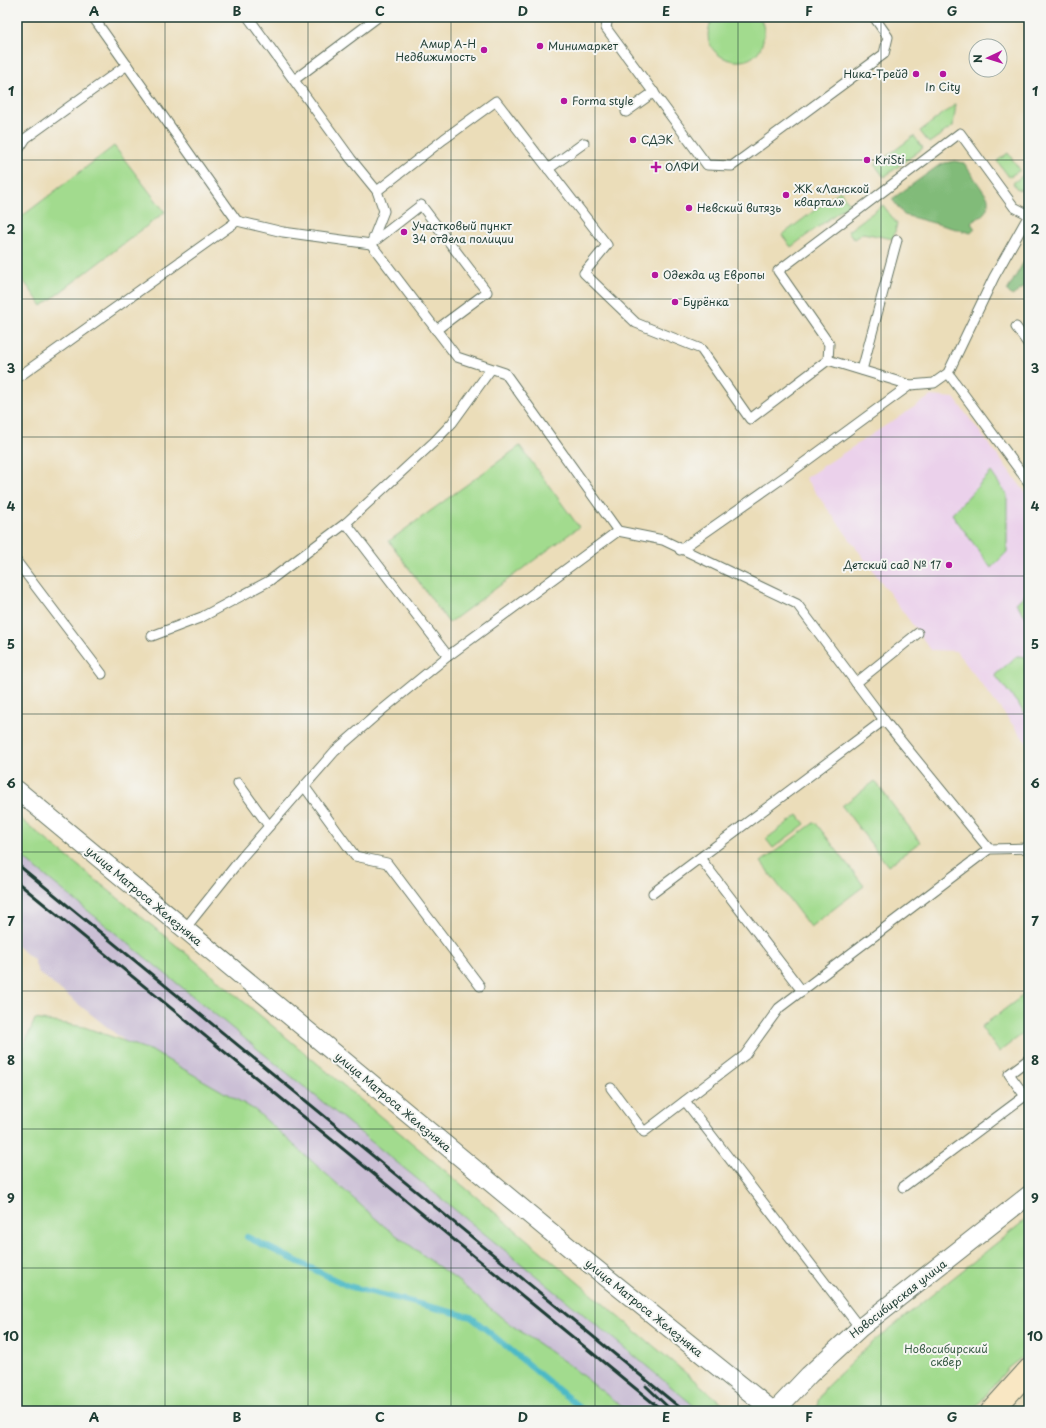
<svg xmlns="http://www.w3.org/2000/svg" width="1046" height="1428" font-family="'Playpen Sans',sans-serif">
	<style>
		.built { fill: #ebd1eb }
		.industrial { fill: #cbbfd5 }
		.green { fill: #a2db8e; stroke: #608c61 }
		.forest { fill: #81bb79; stroke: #507c56 }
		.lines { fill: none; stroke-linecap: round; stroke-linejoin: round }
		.stream { stroke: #4cb9c6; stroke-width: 6 }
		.lane-casing { stroke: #667563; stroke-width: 11 }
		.street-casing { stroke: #667563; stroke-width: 20 }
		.secondary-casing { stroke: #667563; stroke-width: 24 }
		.lane { stroke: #fff; stroke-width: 9 }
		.street { stroke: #fff; stroke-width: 18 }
		.secondary { stroke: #f9e7c3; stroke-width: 22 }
		.rail { stroke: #1f3d34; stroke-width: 3 }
		.grid { fill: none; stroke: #1f3d34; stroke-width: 1; stroke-opacity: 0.55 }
		.poi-dot { fill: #b5179e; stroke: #f6f6f2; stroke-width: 1.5 }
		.labels { text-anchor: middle; stroke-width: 4; stroke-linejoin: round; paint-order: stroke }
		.poi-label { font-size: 11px; fill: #1f3d34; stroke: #f6f6f2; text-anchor: start }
		.street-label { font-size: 11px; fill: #1f3d34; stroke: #f6f6f2 }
		.park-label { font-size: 11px; fill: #395d46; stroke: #f6f6f2 }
		.neatline { fill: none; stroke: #1f3d34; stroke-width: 1.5 }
		.grid-label { font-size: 13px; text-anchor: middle; font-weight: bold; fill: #1f3d34 }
	</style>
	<rect width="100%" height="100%" fill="#f6f6f2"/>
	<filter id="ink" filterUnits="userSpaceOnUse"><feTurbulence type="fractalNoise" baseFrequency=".025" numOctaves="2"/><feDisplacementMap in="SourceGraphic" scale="8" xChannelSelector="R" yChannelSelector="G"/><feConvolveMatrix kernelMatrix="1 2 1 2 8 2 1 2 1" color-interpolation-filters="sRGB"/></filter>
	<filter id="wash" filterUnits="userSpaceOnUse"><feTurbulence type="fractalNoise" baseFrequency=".012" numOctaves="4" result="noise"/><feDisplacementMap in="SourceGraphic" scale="16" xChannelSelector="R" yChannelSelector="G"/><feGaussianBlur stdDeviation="0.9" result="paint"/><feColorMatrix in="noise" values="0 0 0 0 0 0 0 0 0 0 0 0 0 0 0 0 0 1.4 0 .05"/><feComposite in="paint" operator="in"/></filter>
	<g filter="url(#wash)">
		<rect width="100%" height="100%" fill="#ebddb9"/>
		<!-- built -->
		<path class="built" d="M 931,396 L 954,398 L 1029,497 L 1029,746 L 956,651 L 931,650 L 805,478 Z"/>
		<!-- industrial -->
		<path class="industrial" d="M 17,824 L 731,1411 L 590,1411 L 38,972 L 34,960 L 17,946 Z"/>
		<!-- green -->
		<g class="green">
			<path d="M 714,17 L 759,17 C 764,24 765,32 763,40 C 756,80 688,58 714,17 Z"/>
			<path d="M 956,104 L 953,126 L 929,143 L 920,131 Z"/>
			<path d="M 914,136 L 923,148 L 884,177 L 875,165 Z"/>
			<path d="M 114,146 L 165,212 L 42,306 L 17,272 L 17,220 Z"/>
			<path d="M 1008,153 L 1020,170 L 1009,177 L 997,161 Z"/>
			<path d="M 1029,171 L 1029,185 L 1023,190 L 1017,189 L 1013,183 Z"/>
			<path d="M 840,191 L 849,204 L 791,247 L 782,235 Z"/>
			<path d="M 883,205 L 897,224 L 893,239 L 863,233 L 854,239 L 848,231 Z"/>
			<path d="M 520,446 L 579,527 L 449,623 L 389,541 Z"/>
			<path d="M 991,472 L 1007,495 L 1007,552 L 991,568 L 952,514 Z"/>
			<path d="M 1029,591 L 1029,621 L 1016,603 Z"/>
			<path d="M 1017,656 L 1029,657 L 1029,718 L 995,675 Z"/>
			<path d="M 875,781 L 920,842 L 888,866 L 842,806 Z"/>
			<path d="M 798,815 L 805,824 L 773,848 L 766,839 Z"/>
			<path d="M 17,816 L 193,959 L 731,1411 L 700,1411 L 632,1354 L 17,853 Z"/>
			<path d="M 815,822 L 864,886 L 810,927 L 761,862 Z"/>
			<path d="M 1025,994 L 1029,999 L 1029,1029 L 999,1052 L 981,1027 Z"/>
			<path d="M 35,1019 L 84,1027 L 152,1051 L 255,1110 L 384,1226 L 458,1281 L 507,1322 L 568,1364 L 627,1411 L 17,1411 L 17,1066 L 18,1060 Z"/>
			<path d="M 1029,1217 L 1029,1352 L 1008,1368 L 973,1411 L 817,1411 L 818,1401 L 825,1388 L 872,1343 Z"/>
		</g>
		<!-- forest -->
		<g class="forest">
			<path d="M 955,161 L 964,163 L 988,198 C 989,213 982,215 971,223 L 975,229 L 971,233 L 904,215 L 892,199 L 938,166 L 945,163 Z"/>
			<path d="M 1029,253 L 1029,284 L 1012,296 L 1007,291 Z"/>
		</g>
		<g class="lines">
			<!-- stream -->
			<path class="stream" d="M 247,1237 L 348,1286 L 471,1317 L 584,1411"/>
		</g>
	</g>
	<g filter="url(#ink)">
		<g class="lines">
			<defs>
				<g id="lane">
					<path d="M 248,17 L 351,159 L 377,191 L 384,211 L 371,244 L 457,357 L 505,373 L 618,531"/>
					<path d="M 608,17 L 606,28 L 707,165 L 732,166 L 884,54 L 888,37 L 874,17"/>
					<path d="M 294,80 L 378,17"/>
					<path d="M 626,112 L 654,92"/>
					<path d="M 17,152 L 26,138 L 127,65"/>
					<path d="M 548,169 L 584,143"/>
					<path d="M 377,191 L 444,139 L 496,101 L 607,245 L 584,273 L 636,323 L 701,349 L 750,419 L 828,360 L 829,344 L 778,271 L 960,133 L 1014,207 L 1029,215"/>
					<path d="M 237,221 L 283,232 L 371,244 L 421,205 L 487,292 L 436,330"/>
					<path d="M 1016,327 L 1029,345"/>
					<path d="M 828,360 L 910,385"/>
					<path d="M 862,370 L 897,240"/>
					<path d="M 948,373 L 1029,483"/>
					<path d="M 17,378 L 237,221 L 93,17"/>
					<path d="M 346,523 L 448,656"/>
					<path d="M 680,550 L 790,473 L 910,385 L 934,383 L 948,373 L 994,277 L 1029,215"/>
					<path d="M 17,562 L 102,674"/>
					<path d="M 152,636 L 202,617 L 269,581 L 346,523 L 435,441 L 452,423 L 491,369"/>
					<path d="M 856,683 L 918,633"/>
					<path d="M 238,783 L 269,826"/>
					<path d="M 304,786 L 355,856 L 387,863 L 480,986"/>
					<path d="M 700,858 L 802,991"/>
					<path d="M 653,893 L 884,720 L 989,849"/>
					<path d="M 184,930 L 243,856 L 335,751 L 382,710 L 448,656 L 618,531 L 663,540 L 797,604 L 884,720"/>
					<path d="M 611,1088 L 644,1132 L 745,1055 L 779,1008 L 989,849 L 1029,848"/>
					<path d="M 685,1101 L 860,1328"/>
					<path d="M 903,1187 L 1025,1096 L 1009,1074 L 1029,1059"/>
				</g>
				<g id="street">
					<path d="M 17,790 L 576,1253 L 773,1411"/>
					<path d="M 775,1411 L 809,1375 L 860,1328 L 1029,1195"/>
				</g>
				<path id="secondary" d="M 992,1411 L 1029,1370"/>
			</defs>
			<!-- lane casing -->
			<use href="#lane" class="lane-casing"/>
			<!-- street casing -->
			<use href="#street" class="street-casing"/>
			<!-- secondary casing -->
			<use href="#secondary" class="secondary-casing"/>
			<!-- lane -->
			<use href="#lane" class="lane"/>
			<!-- street -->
			<use href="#street" class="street"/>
			<!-- secondary -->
			<use href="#secondary" class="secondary"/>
			<!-- rail -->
			<g class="rail">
				<path d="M 17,864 L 684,1411"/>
				<path d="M 17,882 L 663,1411"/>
				<path d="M 646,1386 L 672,1411"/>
			</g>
		</g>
	</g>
	<!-- grid -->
	<path class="grid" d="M 165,17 L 165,1411M 308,17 L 308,1411M 451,17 L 451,1411M 595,17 L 595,1411M 738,17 L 738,1411M 881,17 L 881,1411M 17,160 L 1029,160M 17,299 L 1029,299M 17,437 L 1029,437M 17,576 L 1029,576M 17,714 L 1029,714M 17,852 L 1029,852M 17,991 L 1029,991M 17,1129 L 1029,1129M 17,1268 L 1029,1268"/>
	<!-- markers -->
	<g class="poi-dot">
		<circle cx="540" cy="46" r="4"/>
		<circle cx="484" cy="50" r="4"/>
		<circle cx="916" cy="74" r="4"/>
		<circle cx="943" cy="74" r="4"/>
		<circle cx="564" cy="101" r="4"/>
		<circle cx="633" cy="140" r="4"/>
		<circle cx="867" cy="160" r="4"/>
		<path d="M654 161h4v4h4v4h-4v4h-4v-4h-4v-4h4z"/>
		<circle cx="786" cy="195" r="4"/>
		<circle cx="689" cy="208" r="4"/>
		<circle cx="404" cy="232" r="4"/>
		<circle cx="655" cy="275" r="4"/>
		<circle cx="675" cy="302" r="4"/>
		<circle cx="949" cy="565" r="4"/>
	</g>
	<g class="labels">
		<!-- poi labels -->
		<g class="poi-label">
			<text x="476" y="48" text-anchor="end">Амир А-Н<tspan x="476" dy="13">Недвижимость</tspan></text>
			<text x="548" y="50">Минимаркет</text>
			<text x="908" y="78" text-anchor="end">Ника-Трейд</text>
			<text x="943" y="91" text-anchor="middle">In City</text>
			<text x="572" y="105">Forma style</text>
			<text x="641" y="144">СДЭК</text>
			<text x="875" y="164">KriSti</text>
			<text x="665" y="171">ОЛФИ</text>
			<text x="794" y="193">ЖК «Ланской<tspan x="794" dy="13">квартал»</tspan></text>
			<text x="697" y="212">Невский витязь</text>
			<text x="412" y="230">Участковый пункт<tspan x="412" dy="13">34 отдела полиции</tspan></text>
			<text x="663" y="279">Одежда из Европы</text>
			<text x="683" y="306">Бурёнка</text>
			<text x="941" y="569" text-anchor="end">Детский сад № 17</text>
		</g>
		<!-- street labels -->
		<g class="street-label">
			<text transform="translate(144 896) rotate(40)" y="4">улица Матроса Железняка</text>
			<text transform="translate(393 1102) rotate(40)" y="4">улица Матроса Железняка</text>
			<text transform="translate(898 1299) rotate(-38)" y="4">Новосибирская улица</text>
			<text transform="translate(644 1308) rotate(39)" y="4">улица Матроса Железняка</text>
		</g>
		<!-- park labels -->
		<g class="park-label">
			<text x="946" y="1353">Новосибирский<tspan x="946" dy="13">сквер</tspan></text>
		</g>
	</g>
	<!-- margin -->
	<rect width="1046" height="1428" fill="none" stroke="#f6f6f2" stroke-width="44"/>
	<!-- north arrow -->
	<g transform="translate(988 58) rotate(266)"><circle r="19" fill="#f6f6f2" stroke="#a0aca6"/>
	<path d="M0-3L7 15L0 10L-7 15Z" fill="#b5179e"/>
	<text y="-6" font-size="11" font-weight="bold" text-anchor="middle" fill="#1f3d34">N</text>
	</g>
	<rect x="22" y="22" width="1002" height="1384" class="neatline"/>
	<g class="grid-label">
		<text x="94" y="16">A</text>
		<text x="237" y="16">B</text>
		<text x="380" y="16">C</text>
		<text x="523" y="16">D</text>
		<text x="666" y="16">E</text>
		<text x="809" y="16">F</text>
		<text x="952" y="16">G</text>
		<text x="11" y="96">1</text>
		<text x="1035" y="96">1</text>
		<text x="11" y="234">2</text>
		<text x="1035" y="234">2</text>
		<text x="11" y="373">3</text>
		<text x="1035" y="373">3</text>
		<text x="11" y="511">4</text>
		<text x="1035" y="511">4</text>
		<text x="11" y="649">5</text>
		<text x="1035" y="649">5</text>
		<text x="11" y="788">6</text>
		<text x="1035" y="788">6</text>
		<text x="11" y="926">7</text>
		<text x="1035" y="926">7</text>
		<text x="11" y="1065">8</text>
		<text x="1035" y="1065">8</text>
		<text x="11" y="1203">9</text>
		<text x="1035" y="1203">9</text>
		<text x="11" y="1341">10</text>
		<text x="1035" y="1341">10</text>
		<text x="94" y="1422">A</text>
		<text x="237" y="1422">B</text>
		<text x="380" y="1422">C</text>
		<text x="523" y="1422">D</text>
		<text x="666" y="1422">E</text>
		<text x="809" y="1422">F</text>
		<text x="952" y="1422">G</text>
	</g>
</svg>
